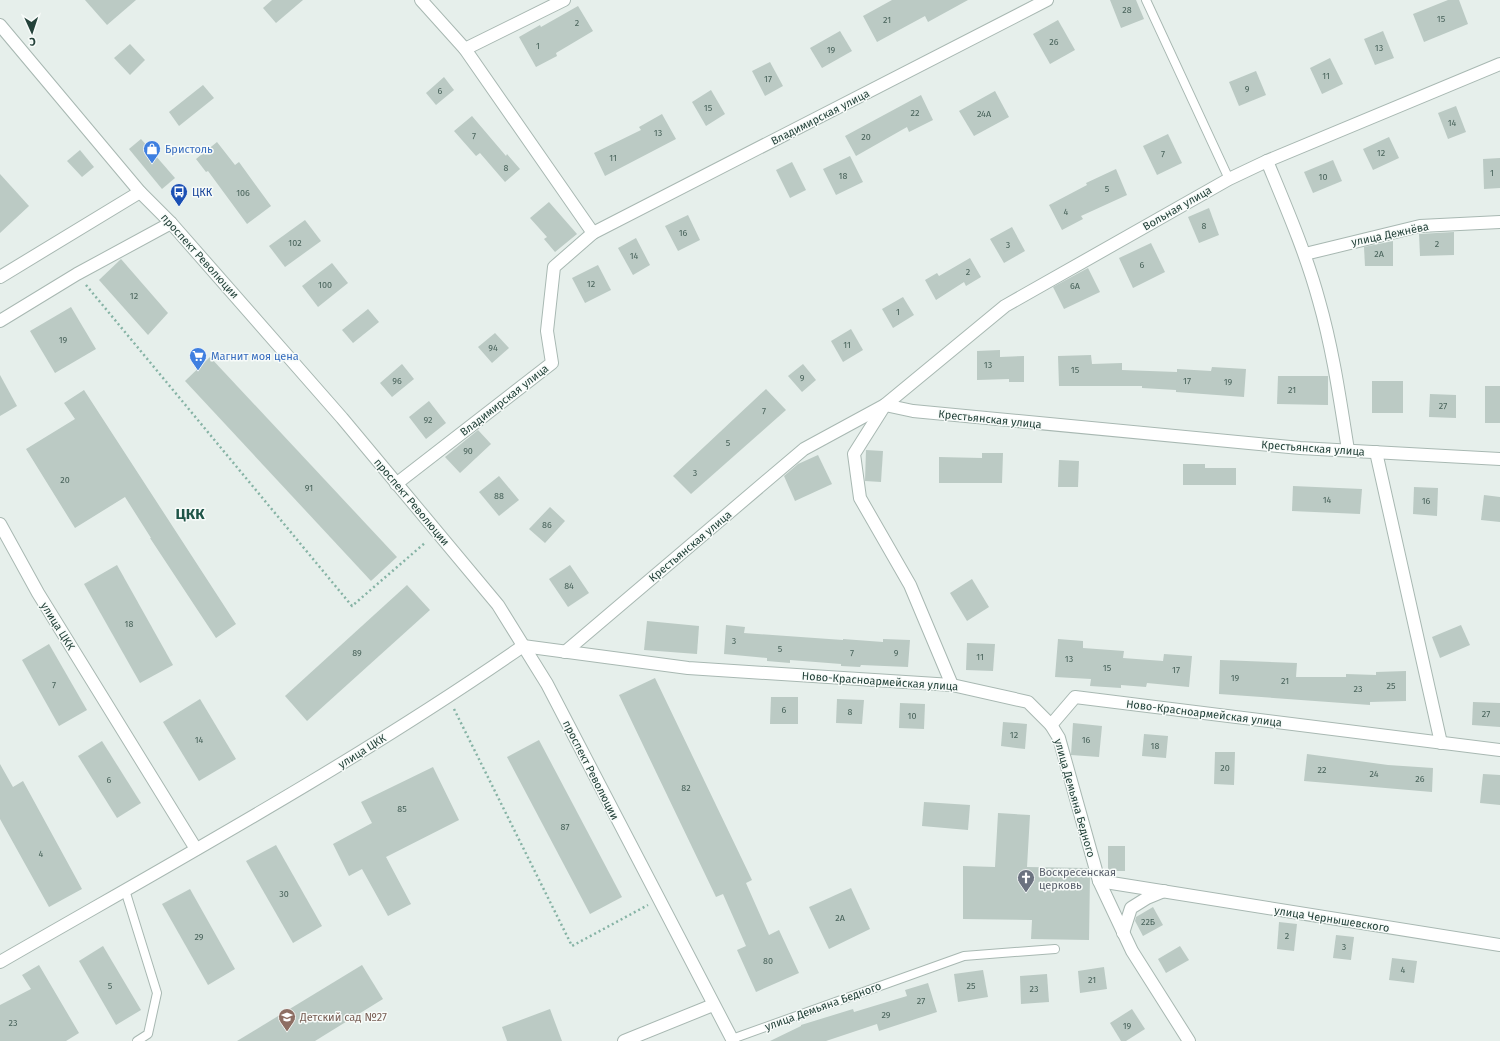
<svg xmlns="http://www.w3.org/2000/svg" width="1500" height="1041" font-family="'Fira Sans',sans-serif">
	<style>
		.building { fill: #bbcac4 }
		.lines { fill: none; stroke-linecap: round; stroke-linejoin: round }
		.service-casing { stroke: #a8b8b2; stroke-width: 10 }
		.minor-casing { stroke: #a8b8b2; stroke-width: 14 }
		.tertiary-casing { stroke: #a8b8b2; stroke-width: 14 }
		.path { stroke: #86b3a5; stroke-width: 2.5; stroke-dasharray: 2 3; stroke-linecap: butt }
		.service { stroke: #fff; stroke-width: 8 }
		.minor { stroke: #fff; stroke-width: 12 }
		.tertiary { stroke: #fff; stroke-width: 12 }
		.labels { text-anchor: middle; stroke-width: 3; stroke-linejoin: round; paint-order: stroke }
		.number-label { font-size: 9px; fill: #4a645c }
		.street-label { font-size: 11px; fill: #24423a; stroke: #f7fbf9 }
		.shop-label { font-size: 11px; fill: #366cbe; stroke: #f7fbf9; text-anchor: start }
		.transit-label { font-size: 11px; fill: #164399; stroke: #f7fbf9; text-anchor: start }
		.worship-label { font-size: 11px; fill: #5b616d; stroke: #f7fbf9; text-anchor: start }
		.education-label { font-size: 11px; fill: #785e54; stroke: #f7fbf9; text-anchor: start }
		.district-label { font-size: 15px; font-weight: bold; fill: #1f5548; stroke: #f7fbf9 }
	</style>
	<rect width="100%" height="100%" fill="#e6efeb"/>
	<!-- building -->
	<g class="building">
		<path d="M 85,0 L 136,0 L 107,25 Z"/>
		<path d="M 272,0 L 303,0 L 276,23 L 263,8 Z"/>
		<path d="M 892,0 L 968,0 L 928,22 L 925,16 L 877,42 L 863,16 Z"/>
		<path d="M 1110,0 L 1136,0 L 1144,19 L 1121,28 Z"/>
		<path d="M 1448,0 L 1459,0 L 1468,24 L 1424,42 L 1413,14 Z"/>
		<path d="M 578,6 L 593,31 L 556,53 L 557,56 L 536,67 L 519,37 L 540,25 L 541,27 Z"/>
		<path d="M 1058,20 L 1075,50 L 1050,64 L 1033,34 Z"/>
		<path d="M 840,31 L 852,51 L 822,68 L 810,48 Z"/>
		<path d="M 1383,31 L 1394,58 L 1375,65 L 1364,39 Z"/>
		<path d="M 130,44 L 145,60 L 130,75 L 114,58 Z"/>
		<path d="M 1330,58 L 1343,84 L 1322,94 L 1310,68 Z"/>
		<path d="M 770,62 L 783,86 L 765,96 L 752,71 Z"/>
		<path d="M 1256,71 L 1266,95 L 1239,106 L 1229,82 Z"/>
		<path d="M 444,77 L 454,90 L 436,105 L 426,93 Z"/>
		<path d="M 203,85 L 214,98 L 179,126 L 169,112 Z"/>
		<path d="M 711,90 L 725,114 L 706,126 L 692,102 Z"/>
		<path d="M 995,91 L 1009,117 L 974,136 L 959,111 Z"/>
		<path d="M 921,95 L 933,120 L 909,132 L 907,127 L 856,156 L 845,136 Z"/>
		<path d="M 1456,106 L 1466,132 L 1448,139 L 1438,113 Z"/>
		<path d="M 662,114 L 676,139 L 605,176 L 594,153 L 641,130 L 639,127 Z"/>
		<path d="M 472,116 L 506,156 L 507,154 L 520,169 L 505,182 L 480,153 L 476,156 L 454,131 Z"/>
		<path d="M 1168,134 L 1182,163 L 1157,175 L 1143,146 Z"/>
		<path d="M 1389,137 L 1399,158 L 1373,170 L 1363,149 Z"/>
		<path d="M 141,139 L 175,178 L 162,189 L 129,149 Z"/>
		<path d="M 217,142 L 235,165 L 239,162 L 271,206 L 247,224 L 208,171 L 206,172 L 196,159 Z"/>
		<path d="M 80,150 L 94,167 L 82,177 L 67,161 Z"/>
		<path d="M 850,156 L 863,182 L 836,195 L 823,169 Z"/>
		<path d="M 1500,158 L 1500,188 L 1484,189 L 1483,159 Z"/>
		<path d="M 1333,160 L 1342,181 L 1313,193 L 1304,172 Z"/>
		<path d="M 792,162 L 806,190 L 790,198 L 776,170 Z"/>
		<path d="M 1116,169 L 1127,195 L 1081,216 L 1083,219 L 1062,230 L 1049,205 L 1087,185 L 1086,183 Z"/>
		<path d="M 0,174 L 29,206 L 0,233 Z"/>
		<path d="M 549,202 L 577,234 L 555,252 L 544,239 L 547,237 L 530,218 Z"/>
		<path d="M 1209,208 L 1219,235 L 1199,243 L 1188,217 Z"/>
		<path d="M 688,215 L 700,240 L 678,251 L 665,226 Z"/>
		<path d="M 305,220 L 321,241 L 285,267 L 269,246 Z"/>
		<path d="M 1012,227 L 1025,251 L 1004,263 L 990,239 Z"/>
		<path d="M 1454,232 L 1454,255 L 1420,256 L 1419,234 Z"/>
		<path d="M 636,238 L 650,265 L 633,275 L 618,248 Z"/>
		<path d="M 1393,241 L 1393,266 L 1365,266 L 1364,247 Z"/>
		<path d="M 1151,243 L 1165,272 L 1133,288 L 1119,258 Z"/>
		<path d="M 970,258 L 981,277 L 966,286 L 964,282 L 936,300 L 925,280 L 937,273 L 939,276 Z"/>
		<path d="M 121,259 L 168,313 L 148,335 L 99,280 Z"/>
		<path d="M 332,263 L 348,283 L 318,307 L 302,286 Z"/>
		<path d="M 598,265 L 611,290 L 585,303 L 572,278 Z"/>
		<path d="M 1088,268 L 1100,292 L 1064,309 L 1053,287 Z"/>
		<path d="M 903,297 L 914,315 L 893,328 L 882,309 Z"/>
		<path d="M 71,307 L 96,349 L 55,373 L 30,331 Z"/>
		<path d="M 368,309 L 379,322 L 353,343 L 342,330 Z"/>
		<path d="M 851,329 L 863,350 L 843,362 L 831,341 Z"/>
		<path d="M 495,333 L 509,348 L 492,363 L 478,347 Z"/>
		<path d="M 1000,350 L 1000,357 L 1024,356 L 1024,382 L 1009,382 L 1009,379 L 977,380 L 977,351 Z"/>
		<path d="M 1091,355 L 1092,364 L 1122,363 L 1122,370 L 1177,372 L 1177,369 L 1211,371 L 1212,367 L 1246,369 L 1244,397 L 1176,392 L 1176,390 L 1142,388 L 1142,386 L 1059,386 L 1058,356 Z"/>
		<path d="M 210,357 L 397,557 L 371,581 L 185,381 Z"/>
		<path d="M 402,364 L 414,379 L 392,397 L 380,383 Z"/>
		<path d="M 803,364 L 816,380 L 802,392 L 788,376 Z"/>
		<path d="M 0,375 L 17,406 L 0,416 Z"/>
		<path d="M 1278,376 L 1328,376 L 1328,405 L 1277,404 Z"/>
		<rect x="1372" y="381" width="31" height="32"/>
		<rect x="1485" y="386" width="15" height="37"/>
		<path d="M 766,389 L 786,410 L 691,494 L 673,476 Z"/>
		<path d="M 84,390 L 236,624 L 216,638 L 150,538 L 151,538 L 125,497 L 75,528 L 26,449 L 75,419 L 64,403 Z"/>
		<path d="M 1430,394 L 1456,395 L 1456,418 L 1429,417 Z"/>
		<path d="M 429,401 L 446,423 L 426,439 L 409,417 Z"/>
		<path d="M 478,430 L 491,444 L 460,473 L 445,457 Z"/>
		<path d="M 866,450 L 883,451 L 881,482 L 865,481 Z"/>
		<path d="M 982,453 L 1003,453 L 1002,483 L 939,483 L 939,457 L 982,458 Z"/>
		<path d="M 818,455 L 832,484 L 795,501 L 784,476 L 798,464 Z"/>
		<path d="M 1059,460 L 1079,461 L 1078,487 L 1058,487 Z"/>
		<path d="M 1183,464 L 1205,464 L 1205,468 L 1236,468 L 1236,485 L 1183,485 Z"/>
		<path d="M 499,476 L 519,500 L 499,516 L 479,492 Z"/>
		<path d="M 1293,486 L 1362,489 L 1360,514 L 1292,511 Z"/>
		<path d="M 1414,487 L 1438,488 L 1437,516 L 1413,514 Z"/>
		<path d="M 1484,495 L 1500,497 L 1500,522 L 1481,520 Z"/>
		<path d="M 550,507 L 565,521 L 545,543 L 529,529 Z"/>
		<path d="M 117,565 L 173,665 L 140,683 L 84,584 Z"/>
		<path d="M 570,565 L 589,593 L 568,607 L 549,579 Z"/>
		<path d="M 972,579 L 989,607 L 967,621 L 950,593 Z"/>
		<path d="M 407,585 L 430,610 L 307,721 L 285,696 Z"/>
		<path d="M 647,621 L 699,626 L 697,654 L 644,650 Z"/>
		<path d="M 726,625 L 745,627 L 744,633 L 843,640 L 843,639 L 883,642 L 883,639 L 910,640 L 908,667 L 861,665 L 860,667 L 841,666 L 841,664 L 790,660 L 790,663 L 767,661 L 767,658 L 724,654 Z"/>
		<path d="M 1461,625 L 1470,645 L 1440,658 L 1432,637 Z"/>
		<path d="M 1058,639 L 1083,641 L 1083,648 L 1124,651 L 1123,658 L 1163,661 L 1164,654 L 1192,656 L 1189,687 L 1147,683 L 1146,687 L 1121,685 L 1121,688 L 1090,686 L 1091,679 L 1055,677 Z"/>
		<path d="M 967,643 L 995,644 L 993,671 L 966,670 Z"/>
		<path d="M 49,644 L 87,710 L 59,726 L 22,660 Z"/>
		<path d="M 1220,660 L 1297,663 L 1296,677 L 1346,677 L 1346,674 L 1376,675 L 1376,672 L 1406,671 L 1406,701 L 1370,702 L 1370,705 L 1219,694 Z"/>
		<path d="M 655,678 L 752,880 L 746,883 L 769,935 L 779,930 L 799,973 L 756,992 L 737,950 L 746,946 L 723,894 L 716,897 L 619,695 Z"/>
		<path d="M 771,697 L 798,697 L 798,724 L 770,724 Z"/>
		<path d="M 200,699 L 236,759 L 199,781 L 163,722 Z"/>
		<path d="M 837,699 L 864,700 L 862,724 L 836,723 Z"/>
		<path d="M 1473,702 L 1500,703 L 1500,727 L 1472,725 Z"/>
		<path d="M 900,703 L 925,704 L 924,729 L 899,728 Z"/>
		<path d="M 1003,722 L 1027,724 L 1025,749 L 1001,746 Z"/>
		<path d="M 1073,723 L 1102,726 L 1099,757 L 1071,755 Z"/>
		<path d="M 1144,734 L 1168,736 L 1166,758 L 1142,756 Z"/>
		<path d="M 539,740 L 622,897 L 590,914 L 507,757 Z"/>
		<path d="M 102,741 L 141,803 L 117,818 L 78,756 Z"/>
		<path d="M 1215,752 L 1235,752 L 1234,785 L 1214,784 Z"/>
		<path d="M 1307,754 L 1388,765 L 1433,768 L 1432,792 L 1304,781 Z"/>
		<path d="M 0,764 L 13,787 L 23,781 L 82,889 L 49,907 L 0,819 Z"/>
		<path d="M 433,767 L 459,820 L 386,857 L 411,904 L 388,916 L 362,869 L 349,876 L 333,844 L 372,823 L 361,802 Z"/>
		<path d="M 1483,774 L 1500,775 L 1500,805 L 1480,803 Z"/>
		<path d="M 924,802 L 970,805 L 968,830 L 922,826 Z"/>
		<path d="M 998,813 L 1030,815 L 1027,867 L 1088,868 L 1090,875 L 1089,940 L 1031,939 L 1032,920 L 963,919 L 963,866 L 995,867 Z"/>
		<path d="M 276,845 L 322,926 L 293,943 L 246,861 Z"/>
		<rect x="1108" y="846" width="17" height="25"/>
		<path d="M 851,888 L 870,929 L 829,949 L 809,907 Z"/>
		<path d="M 190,889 L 235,969 L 208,985 L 162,904 Z"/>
		<path d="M 1153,907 L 1163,925 L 1143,936 L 1135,921 L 1136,917 Z"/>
		<path d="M 1279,922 L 1297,924 L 1294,951 L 1277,949 Z"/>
		<path d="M 1336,935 L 1354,937 L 1351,960 L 1333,958 Z"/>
		<path d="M 103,946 L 141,1010 L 116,1025 L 79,961 Z"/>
		<path d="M 1180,946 L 1189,960 L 1166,973 L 1158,959 Z"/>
		<path d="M 1392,958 L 1417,961 L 1414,983 L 1389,980 Z"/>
		<path d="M 39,965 L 79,1033 L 66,1041 L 0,1041 L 0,1005 L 31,989 L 22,975 Z"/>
		<path d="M 362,965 L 383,999 L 315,1041 L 237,1041 Z"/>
		<path d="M 1104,967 L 1107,989 L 1080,993 L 1078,971 Z"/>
		<path d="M 983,970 L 988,997 L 958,1002 L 954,974 Z"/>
		<path d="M 1047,974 L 1049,1002 L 1021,1004 L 1020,976 Z"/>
		<path d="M 928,983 L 937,1012 L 879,1031 L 877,1024 L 826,1041 L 770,1041 L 801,1026 L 801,1025 L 853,1009 L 854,1012 L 907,996 L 905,990 Z"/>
		<path d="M 550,1009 L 562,1041 L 507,1041 L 502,1027 Z"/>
		<path d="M 1132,1009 L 1145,1029 L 1126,1041 L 1121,1041 L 1110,1023 Z"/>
	</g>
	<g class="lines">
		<defs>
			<g id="service">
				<path d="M 1146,0 L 1229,179"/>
				<path d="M 125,890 L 157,993 L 148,1034 L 137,1041"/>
				<path d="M 732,1039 L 964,956 L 1055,949"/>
			</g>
			<g id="minor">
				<path d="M 421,0 L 465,49 L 593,233 L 1047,0"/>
				<path d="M 465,49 L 564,0"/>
				<path d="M 1267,161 C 1286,207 1306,253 1319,301 C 1333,350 1340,400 1348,450"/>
				<path d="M 1305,254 L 1420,226 L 1500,222"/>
				<path d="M 0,277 L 140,192"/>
				<path d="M 0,321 L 77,274 L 171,223"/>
				<path d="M 1376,452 L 1441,743"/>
				<path d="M 396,484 L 552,363 L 547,331 L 554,267 L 593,233"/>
				<path d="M 0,524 L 38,593 L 196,849"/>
				<path d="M 565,652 L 804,449 L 885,405 L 913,411 L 1300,448 L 1500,459"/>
				<path d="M 952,685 L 910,585 L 860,498 L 854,454 L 885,405 L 1005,306 L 1229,179 L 1267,161 L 1500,64"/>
				<path d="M 1051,725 L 1059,738 L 1099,881 L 1132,951 L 1189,1041"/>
				<path d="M 1099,881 L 1500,945"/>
				<path d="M 1123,933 L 1131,908 L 1147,898 L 1164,891"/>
				<path d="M 0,962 C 177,860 356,762 523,646 L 688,668 L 952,685 L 1028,702 L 1051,725 L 1075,697 L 1500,750"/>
				<path d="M 624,1041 L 713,1005"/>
			</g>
			<path id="tertiary" d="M 0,25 L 140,192 L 171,223 L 342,418 L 498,605 L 547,684 L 733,1041"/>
		</defs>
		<!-- service casing -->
		<use href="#service" class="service-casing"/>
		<!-- minor casing -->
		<use href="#minor" class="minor-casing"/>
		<!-- tertiary casing -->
		<use href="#tertiary" class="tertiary-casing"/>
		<!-- path -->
		<g class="path">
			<path d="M 86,285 L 352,606 L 426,542"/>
			<path d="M 454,709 L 572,946 L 648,905"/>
		</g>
		<!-- service -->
		<use href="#service" class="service"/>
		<!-- minor -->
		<use href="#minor" class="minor"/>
		<!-- tertiary -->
		<use href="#tertiary" class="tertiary"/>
	</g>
	<!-- icons -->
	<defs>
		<symbol id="shop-pin" viewBox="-11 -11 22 30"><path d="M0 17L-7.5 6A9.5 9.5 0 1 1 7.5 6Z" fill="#3f7fe0" stroke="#f7fbf9"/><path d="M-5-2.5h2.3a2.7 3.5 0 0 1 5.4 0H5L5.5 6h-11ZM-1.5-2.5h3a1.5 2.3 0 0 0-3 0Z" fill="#fff"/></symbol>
		<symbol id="bus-pin" viewBox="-11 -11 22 30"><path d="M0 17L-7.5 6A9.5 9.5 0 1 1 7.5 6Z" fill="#1a4fb4" stroke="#f7fbf9"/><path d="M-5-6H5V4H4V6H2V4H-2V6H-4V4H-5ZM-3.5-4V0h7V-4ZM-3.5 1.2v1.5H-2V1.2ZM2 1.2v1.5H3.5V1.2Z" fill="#fff"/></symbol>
		<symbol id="supermarket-pin" viewBox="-11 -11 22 30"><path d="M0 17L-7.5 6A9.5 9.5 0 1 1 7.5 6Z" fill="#3f7fe0" stroke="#f7fbf9"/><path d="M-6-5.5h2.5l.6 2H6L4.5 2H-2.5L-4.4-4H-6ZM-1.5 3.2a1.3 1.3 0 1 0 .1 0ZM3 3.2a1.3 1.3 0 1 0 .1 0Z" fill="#fff"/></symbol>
		<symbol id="church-pin" viewBox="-11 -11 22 30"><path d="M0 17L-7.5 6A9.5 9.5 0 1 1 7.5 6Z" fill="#6b7280" stroke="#f7fbf9"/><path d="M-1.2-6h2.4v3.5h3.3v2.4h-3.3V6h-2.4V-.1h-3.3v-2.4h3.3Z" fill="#fff"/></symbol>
		<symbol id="school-pin" viewBox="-11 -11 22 30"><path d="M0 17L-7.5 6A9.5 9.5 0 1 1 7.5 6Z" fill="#8d6e63" stroke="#f7fbf9"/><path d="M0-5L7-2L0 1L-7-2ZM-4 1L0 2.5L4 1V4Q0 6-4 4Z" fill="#fff"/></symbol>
	</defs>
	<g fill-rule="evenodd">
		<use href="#shop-pin" x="142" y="139" width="20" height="27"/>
		<use href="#bus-pin" x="169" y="182" width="20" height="27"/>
		<use href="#supermarket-pin" x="188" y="346" width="20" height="27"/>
		<use href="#church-pin" x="1016" y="868" width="20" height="27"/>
		<use href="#school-pin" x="277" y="1007" width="20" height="27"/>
	</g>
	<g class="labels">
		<!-- number labels -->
		<g class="number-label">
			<text x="1127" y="13">28</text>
			<text x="1441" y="22">15</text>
			<text x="887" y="23">21</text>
			<text x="577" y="26">2</text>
			<text x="1054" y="45">26</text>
			<text x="538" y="49">1</text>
			<text x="1379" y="51">13</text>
			<text x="831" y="53">19</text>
			<text x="1326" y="79">11</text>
			<text x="768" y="82">17</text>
			<text x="1247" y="92">9</text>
			<text x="440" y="94">6</text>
			<text x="708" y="111">15</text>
			<text x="915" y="116">22</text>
			<text x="984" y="117">24А</text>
			<text x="1452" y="126">14</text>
			<text x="658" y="136">13</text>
			<text x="474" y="139">7</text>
			<text x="866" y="140">20</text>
			<text x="1381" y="156">12</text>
			<text x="1163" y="157">7</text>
			<text x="613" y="161">11</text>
			<text x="506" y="171">8</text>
			<text x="1492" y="176">1</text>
			<text x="843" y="179">18</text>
			<text x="1323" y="180">10</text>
			<text x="1107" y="192">5</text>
			<text x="243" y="196">106</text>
			<text x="1066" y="215">4</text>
			<text x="1204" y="229">8</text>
			<text x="683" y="236">16</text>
			<text x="295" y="246">102</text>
			<text x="1437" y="247">2</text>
			<text x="1008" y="248">3</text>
			<text x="1379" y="257">2А</text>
			<text x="634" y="259">14</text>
			<text x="1142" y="268">6</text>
			<text x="968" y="275">2</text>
			<text x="591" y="287">12</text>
			<text x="325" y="288">100</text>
			<text x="1075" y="289">6А</text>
			<text x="134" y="299">12</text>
			<text x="898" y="315">1</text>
			<text x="63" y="343">19</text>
			<text x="847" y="348">11</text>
			<text x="493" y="351">94</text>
			<text x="988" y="368">13</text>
			<text x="1075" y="373">15</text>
			<text x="802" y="381">9</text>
			<text x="397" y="384">96</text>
			<text x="1187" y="384">17</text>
			<text x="1228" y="385">19</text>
			<text x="1292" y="393">21</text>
			<text x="1443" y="409">27</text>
			<text x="764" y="414">7</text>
			<text x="428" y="423">92</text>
			<text x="728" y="446">5</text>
			<text x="468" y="454">90</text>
			<text x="695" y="476">3</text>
			<text x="65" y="483">20</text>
			<text x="309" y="491">91</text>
			<text x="499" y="499">88</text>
			<text x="1327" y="503">14</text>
			<text x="1426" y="504">16</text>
			<text x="547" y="528">86</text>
			<text x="569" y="589">84</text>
			<text x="129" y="627">18</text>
			<text x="734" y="644">3</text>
			<text x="780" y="652">5</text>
			<text x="357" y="656">89</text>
			<text x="852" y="656">7</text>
			<text x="896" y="656">9</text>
			<text x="980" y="660">11</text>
			<text x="1069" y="662">13</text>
			<text x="1107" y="671">15</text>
			<text x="1176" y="673">17</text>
			<text x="1235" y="681">19</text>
			<text x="1285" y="684">21</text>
			<text x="54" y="688">7</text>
			<text x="1391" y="689">25</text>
			<text x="1358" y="692">23</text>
			<text x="784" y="713">6</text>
			<text x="850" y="715">8</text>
			<text x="1486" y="717">27</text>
			<text x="912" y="719">10</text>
			<text x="1014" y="738">12</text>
			<text x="199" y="743">14</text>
			<text x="1086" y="743">16</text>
			<text x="1155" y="749">18</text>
			<text x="1225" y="771">20</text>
			<text x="1322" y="773">22</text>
			<text x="1374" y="777">24</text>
			<text x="1420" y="782">26</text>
			<text x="109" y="783">6</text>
			<text x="686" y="791">82</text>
			<text x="402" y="812">85</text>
			<text x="565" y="830">87</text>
			<text x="41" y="857">4</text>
			<text x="284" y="897">30</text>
			<text x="840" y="921">2А</text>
			<text x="1148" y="925">22Б</text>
			<text x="1287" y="939">2</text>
			<text x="199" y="940">29</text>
			<text x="1344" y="950">3</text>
			<text x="768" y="964">80</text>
			<text x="1403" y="973">4</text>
			<text x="1092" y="983">21</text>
			<text x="110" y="989">5</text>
			<text x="971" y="989">25</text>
			<text x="1034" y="992">23</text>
			<text x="921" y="1004">27</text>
			<text x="886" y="1018">29</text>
			<text x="13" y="1026">23</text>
			<text x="1127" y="1029">19</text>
		</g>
		<!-- street labels -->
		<g class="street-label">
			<text transform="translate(820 117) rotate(-27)" y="4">Владимирская улица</text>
			<text transform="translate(1177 208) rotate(-30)" y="4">Вольная улица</text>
			<text transform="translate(1390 234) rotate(-12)" y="4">улица Дежнёва</text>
			<text transform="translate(200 256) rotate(48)" y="4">проспект Революции</text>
			<text transform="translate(504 400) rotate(-38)" y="4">Владимирская улица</text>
			<text transform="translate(990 419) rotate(6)" y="4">Крестьянская улица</text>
			<text transform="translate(1313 448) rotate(4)" y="4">Крестьянская улица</text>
			<text transform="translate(412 502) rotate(50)" y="4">проспект Революции</text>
			<text transform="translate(690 546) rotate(-40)" y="4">Крестьянская улица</text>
			<text transform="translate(58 626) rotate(58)" y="4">улица ЦКК</text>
			<text transform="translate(880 681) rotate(4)" y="4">Ново-Красноармейская улица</text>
			<text transform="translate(1204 713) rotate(7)" y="4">Ново-Красноармейская улица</text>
			<text transform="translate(362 751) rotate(-32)" y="4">улица ЦКК</text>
			<text transform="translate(591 770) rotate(63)" y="4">проспект Революции</text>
			<text transform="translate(1075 798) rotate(74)" y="4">улица Демьяна Бедного</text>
			<text transform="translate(1332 919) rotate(9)" y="4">улица Чернышевского</text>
			<text transform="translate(823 1006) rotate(-20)" y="4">улица Демьяна Бедного</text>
		</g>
		<!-- shop labels -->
		<g class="shop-label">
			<text x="165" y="153">Бристоль</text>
			<text x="211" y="360">Магнит моя цена</text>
		</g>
		<!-- transit labels -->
		<g class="transit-label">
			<text x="192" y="196">ЦКК</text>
		</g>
		<!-- worship labels -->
		<g class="worship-label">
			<text x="1039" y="876">Воскресенская<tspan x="1039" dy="13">церковь</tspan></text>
		</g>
		<!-- education labels -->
		<g class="education-label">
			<text x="300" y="1021">Детский сад №27</text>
		</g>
		<!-- district labels -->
		<g class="district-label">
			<text x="190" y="519">ЦКК</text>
		</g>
	</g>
	<!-- north arrow -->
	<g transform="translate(32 32) rotate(177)" stroke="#f7fbf9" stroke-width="3" paint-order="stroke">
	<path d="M0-3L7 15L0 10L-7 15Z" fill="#24423a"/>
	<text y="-6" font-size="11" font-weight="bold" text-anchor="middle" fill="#24423a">С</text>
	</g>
</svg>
